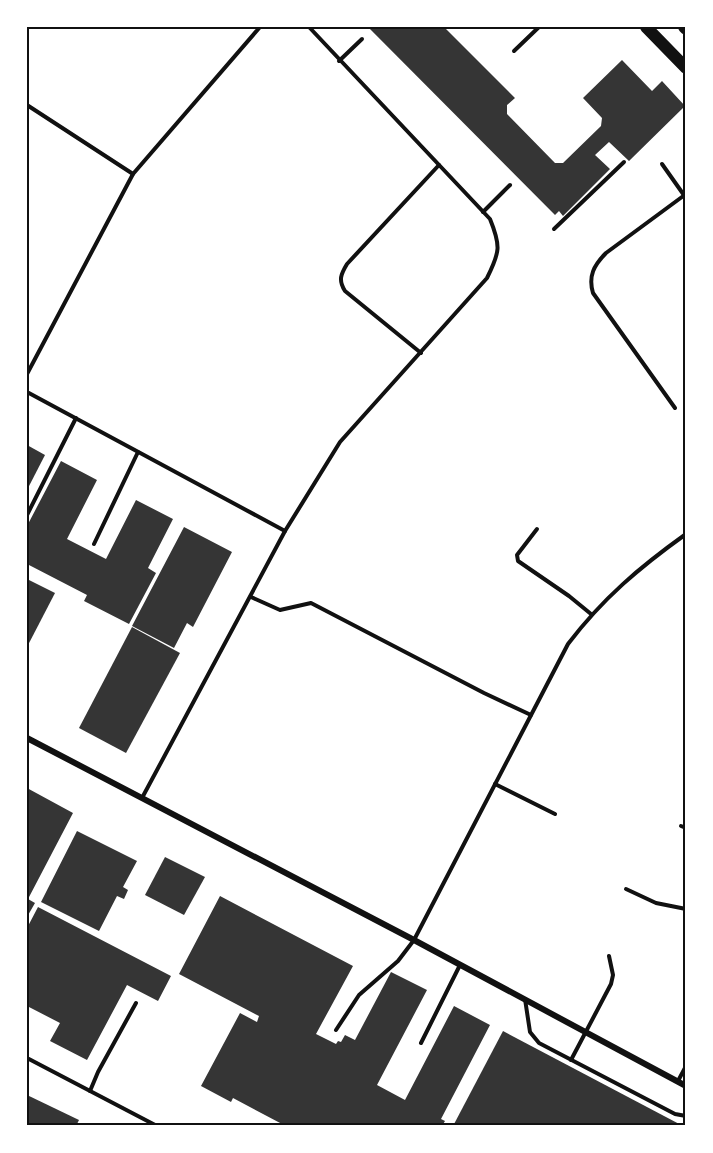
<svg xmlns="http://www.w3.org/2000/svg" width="713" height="1153" font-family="'Times New Roman',serif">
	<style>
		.building { fill: #353535 }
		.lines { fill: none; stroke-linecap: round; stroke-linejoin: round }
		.service { stroke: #111; stroke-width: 4 }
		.minor { stroke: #111; stroke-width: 6 }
		.secondary { stroke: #111; stroke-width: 12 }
		.neatline { fill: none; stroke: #111; stroke-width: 2 }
	</style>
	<rect width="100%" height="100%" fill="#fff"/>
	<!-- building -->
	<g class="building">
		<path d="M 368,27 L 444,27 L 515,98 L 507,105 L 507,114 L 555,163 L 563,163 L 601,126 L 602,118 L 583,98 L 622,60 L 652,91 L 662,81 L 685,106 L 629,161 L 609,142 L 595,155 L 610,169 L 563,216 L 559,211 L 555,215 Z"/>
		<path d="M 27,445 L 45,455 L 27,490 Z"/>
		<path d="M 61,461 L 97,480 L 67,539 L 106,559 L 136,500 L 173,519 L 148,568 L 156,573 L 129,624 L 84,601 L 87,595 L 29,565 L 27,570 L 27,526 Z"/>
		<path d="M 184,527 L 232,552 L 193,627 L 187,623 L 174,648 L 132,626 Z"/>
		<path d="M 27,579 L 55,593 L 27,647 Z"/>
		<path d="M 132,627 L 180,653 L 126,753 L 79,728 Z"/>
		<path d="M 27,788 L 73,813 L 28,899 L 35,903 L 27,917 Z"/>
		<path d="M 77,831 L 137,861 L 123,887 L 128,890 L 124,899 L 117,896 L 99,931 L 41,902 Z"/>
		<path d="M 165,857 L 205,877 L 184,915 L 145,895 Z"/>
		<path d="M 220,896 L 353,966 L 316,1034 L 336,1044 L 338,1041 L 341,1042 L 345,1035 L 355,1040 L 391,972 L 427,990 L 377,1085 L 405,1100 L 454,1006 L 490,1025 L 441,1119 L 445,1121 L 442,1126 L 280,1126 L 282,1124 L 233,1098 L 231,1102 L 201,1086 L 240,1013 L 257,1022 L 259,1016 L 179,974 Z"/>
		<path d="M 38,907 L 171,976 L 158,1001 L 127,985 L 87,1060 L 50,1041 L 60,1023 L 29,1007 L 27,1011 L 27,928 Z"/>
		<path d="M 503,1031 L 683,1126 L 453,1126 Z"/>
		<path d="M 27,1095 L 79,1120 L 76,1126 L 27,1126 Z"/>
	</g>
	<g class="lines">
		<!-- service -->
		<g class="service">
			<path d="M 514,51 L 539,27"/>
			<path d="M 339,61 L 362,39"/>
			<path d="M 27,105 L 133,174"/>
			<path d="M 662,164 L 686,198"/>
			<path d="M 483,212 L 510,185"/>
			<path d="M 554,229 L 624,162"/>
			<path d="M 421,353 L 345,291 C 338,280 341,274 347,264 L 439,165"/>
			<path d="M 27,374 L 133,174 L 260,27"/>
			<path d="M 27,392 L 285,531"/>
			<path d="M 675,408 L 593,293 C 588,276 594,265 606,253 L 686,194"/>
			<path d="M 27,515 L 76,418"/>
			<path d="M 537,529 L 517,555 L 518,561 L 569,596 L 591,614"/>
			<path d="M 94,544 L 138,452"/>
			<path d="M 251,597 L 280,610 L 311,603 L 484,693 L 531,715"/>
			<path d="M 495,784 L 555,814"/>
			<path d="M 142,798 L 285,531 L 340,442 L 487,278 C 500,252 501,246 490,219 L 309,27"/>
			<path d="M 681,826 L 686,828"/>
			<path d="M 626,889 L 656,903 L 686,909"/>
			<path d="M 525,999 L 530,1032 L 539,1043 L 675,1114 L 686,1116"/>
			<path d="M 336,1030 L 359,995 L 398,961 L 414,940 L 568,644 C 603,598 640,567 686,534"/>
			<path d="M 421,1043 L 460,965"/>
			<path d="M 27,1058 L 157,1126"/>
			<path d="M 571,1060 L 611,984 L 613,975 L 609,956"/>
			<path d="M 678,1081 L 686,1066"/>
			<path d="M 90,1091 L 98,1072 L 136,1003"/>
		</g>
		<!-- minor -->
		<path class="minor" d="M 27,738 L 414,940 L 686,1086"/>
		<!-- secondary -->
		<g class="secondary">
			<path d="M 646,27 L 686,68"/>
			<path d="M 684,27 L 686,29"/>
		</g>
	</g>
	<!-- border -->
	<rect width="713" height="1153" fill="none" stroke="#ffffff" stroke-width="57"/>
	<rect x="28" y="28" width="656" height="1096" class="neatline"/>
</svg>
